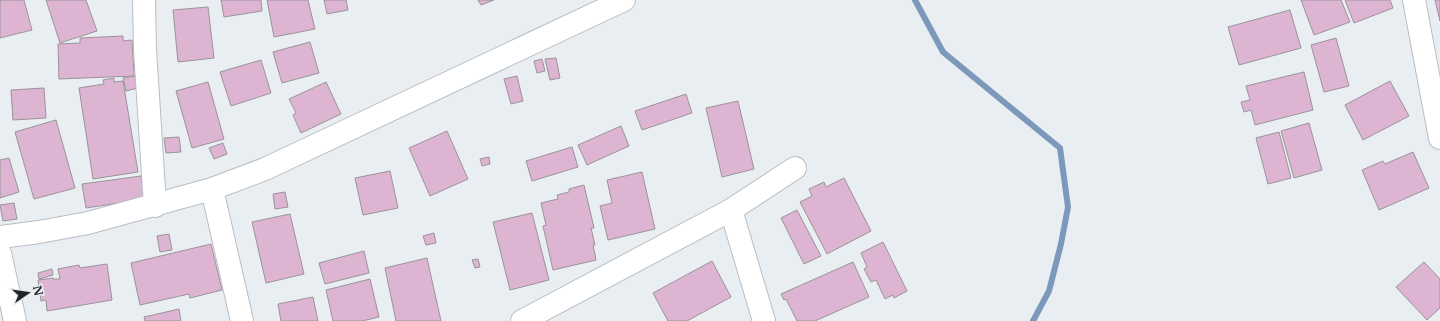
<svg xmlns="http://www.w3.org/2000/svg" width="1440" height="321" font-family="'Libre Baskerville',serif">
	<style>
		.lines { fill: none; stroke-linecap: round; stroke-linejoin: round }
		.stream { stroke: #7c99bb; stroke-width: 6 }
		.building { fill: #ddb4d1; stroke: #9a9498 }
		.minor-casing { stroke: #babec3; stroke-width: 24 }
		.minor { stroke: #fff; stroke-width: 22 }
	</style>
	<rect width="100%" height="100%" fill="#e9eef3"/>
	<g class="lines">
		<!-- stream -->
		<path class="stream" d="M 915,0 L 943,52 L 1060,148 L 1068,207 L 1061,244 L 1049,291 L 1033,321"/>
	</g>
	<!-- building -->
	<g class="building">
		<path d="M 0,0 L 24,0 L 32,30 L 0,38 Z"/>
		<path d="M 46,0 L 86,0 L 97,31 L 60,43 Z"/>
		<path d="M 221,0 L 261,0 L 262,11 L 224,17 Z"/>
		<path d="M 267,0 L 308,0 L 315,29 L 274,37 Z"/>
		<path d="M 324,0 L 346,0 L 348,10 L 327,14 Z"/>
		<path d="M 478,0 L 494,0 L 481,5 Z"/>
		<path d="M 1301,0 L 1341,0 L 1350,22 L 1314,35 Z"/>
		<path d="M 1345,0 L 1390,0 L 1393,8 L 1354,23 Z"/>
		<path d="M 1435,0 L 1440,0 L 1440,21 Z"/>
		<path d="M 208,7 L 214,58 L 178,62 L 173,10 Z"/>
		<path d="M 1290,10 L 1301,48 L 1239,65 L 1228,27 Z"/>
		<path d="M 123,36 L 123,41 L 132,40 L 134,76 L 59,79 L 58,44 L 80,43 L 80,38 Z"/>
		<path d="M 1336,38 L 1349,86 L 1324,92 L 1311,45 Z"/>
		<path d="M 310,42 L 319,73 L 282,83 L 273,52 Z"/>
		<path d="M 556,58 L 560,78 L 550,80 L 545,59 Z"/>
		<path d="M 542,59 L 545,71 L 537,73 L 534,61 Z"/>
		<path d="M 261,60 L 271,93 L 231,106 L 220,72 Z"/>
		<path d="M 1304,72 L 1313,110 L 1255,125 L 1251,110 L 1244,112 L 1241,102 L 1250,100 L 1246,86 Z"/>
		<path d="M 135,76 L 138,88 L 126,91 L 123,78 Z"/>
		<path d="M 517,76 L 523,101 L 511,104 L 504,79 Z"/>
		<path d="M 114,78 L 114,82 L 123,81 L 138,172 L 93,179 L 79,88 L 104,84 L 103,80 Z"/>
		<path d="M 1390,81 L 1409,116 L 1363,140 L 1345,105 Z"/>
		<path d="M 208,82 L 224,139 L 192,148 L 176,91 Z"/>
		<path d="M 326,82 L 341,114 L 301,133 L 293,115 L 296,113 L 289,99 Z"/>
		<path d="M 44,88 L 46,118 L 13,120 L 11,90 Z"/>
		<path d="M 686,94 L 692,113 L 642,130 L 635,111 Z"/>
		<path d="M 738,101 L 754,169 L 722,177 L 706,108 Z"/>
		<path d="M 56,120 L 75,188 L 34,199 L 15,132 Z"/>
		<path d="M 1309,123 L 1322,170 L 1294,178 L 1281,131 Z"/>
		<path d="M 621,126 L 629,146 L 587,165 L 578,145 Z"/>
		<path d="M 447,131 L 468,179 L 430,196 L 409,148 Z"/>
		<path d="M 1279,132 L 1291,178 L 1268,184 L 1256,138 Z"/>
		<path d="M 179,137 L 181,152 L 166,153 L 164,138 Z"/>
		<path d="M 223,143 L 227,154 L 214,159 L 209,148 Z"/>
		<path d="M 572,147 L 578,167 L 532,181 L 526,161 Z"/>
		<path d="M 1413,152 L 1429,188 L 1379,210 L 1362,170 L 1383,161 L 1385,164 Z"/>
		<path d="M 489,157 L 490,164 L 482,166 L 480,159 Z"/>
		<path d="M 9,158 L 19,192 L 0,198 L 0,160 Z"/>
		<path d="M 390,171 L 398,208 L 363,215 L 355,178 Z"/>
		<path d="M 642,172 L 655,229 L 608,240 L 600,206 L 612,203 L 607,180 Z"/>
		<path d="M 141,176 L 145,199 L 86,208 L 82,184 Z"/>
		<path d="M 844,178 L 871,231 L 827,254 L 800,202 L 812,196 L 809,189 L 824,182 L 826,187 Z"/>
		<path d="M 584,185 L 594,228 L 591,228 L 595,245 L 593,245 L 596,260 L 553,270 L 543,226 L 546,225 L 541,203 L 558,199 L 557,195 L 569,192 L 569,189 Z"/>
		<path d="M 285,192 L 288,207 L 275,209 L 273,194 Z"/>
		<path d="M 14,203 L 17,219 L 3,221 L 0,205 Z"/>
		<path d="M 797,210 L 821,256 L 804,264 L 781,218 Z"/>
		<path d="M 532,213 L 549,280 L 510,290 L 493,222 Z"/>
		<path d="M 290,214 L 304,274 L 266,283 L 252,222 Z"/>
		<path d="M 434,233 L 436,243 L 426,245 L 423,236 Z"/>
		<path d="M 169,234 L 172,250 L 160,252 L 157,236 Z"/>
		<path d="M 883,242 L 907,291 L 894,298 L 893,295 L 885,299 L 876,280 L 871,282 L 864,269 L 867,267 L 861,253 Z"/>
		<path d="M 211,244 L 222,290 L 190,298 L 189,294 L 140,305 L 131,263 Z"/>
		<path d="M 364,251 L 369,273 L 325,284 L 319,263 Z"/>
		<path d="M 427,258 L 441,321 L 396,321 L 385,268 Z"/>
		<path d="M 478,259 L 480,267 L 475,268 L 472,260 Z"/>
		<path d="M 712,261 L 731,297 L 687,321 L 668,321 L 653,293 Z"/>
		<path d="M 853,262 L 869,297 L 815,321 L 797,321 L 786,299 L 784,300 L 781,294 Z"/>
		<path d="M 1424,262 L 1440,279 L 1440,308 L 1427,320 L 1396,287 Z"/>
		<path d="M 107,264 L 112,300 L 47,311 L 46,300 L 41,301 L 38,280 L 53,278 L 53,279 L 60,279 L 58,269 L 79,265 L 80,268 Z"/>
		<path d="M 52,269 L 53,275 L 39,279 L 38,273 Z"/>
		<path d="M 370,279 L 379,317 L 362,321 L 333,321 L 326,290 Z"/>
		<path d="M 313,297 L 318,321 L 281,321 L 278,304 Z"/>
		<path d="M 179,309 L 181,321 L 145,321 L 144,317 Z"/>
	</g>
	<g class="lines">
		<defs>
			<g id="minor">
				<path d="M 144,0 L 145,49 L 155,206"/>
				<path d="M 1414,0 L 1440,138"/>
				<path d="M 212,189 L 242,321"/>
				<path d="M 731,210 L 764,321"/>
				<path d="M 0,237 L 39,232 L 88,223 L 212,189 L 265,169 L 624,0"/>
				<path d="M 0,253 L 15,321"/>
				<path d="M 522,321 L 731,210 L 795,168"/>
			</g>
		</defs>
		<!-- minor casing -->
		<use href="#minor" class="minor-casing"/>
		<!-- minor -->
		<use href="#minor" class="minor"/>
	</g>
	<!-- north arrow -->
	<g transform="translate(28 293) rotate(77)" stroke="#e9eef3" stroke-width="3" paint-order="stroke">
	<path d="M0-3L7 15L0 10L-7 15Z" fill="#222426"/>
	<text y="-6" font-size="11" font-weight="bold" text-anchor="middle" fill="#222426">N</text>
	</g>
</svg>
